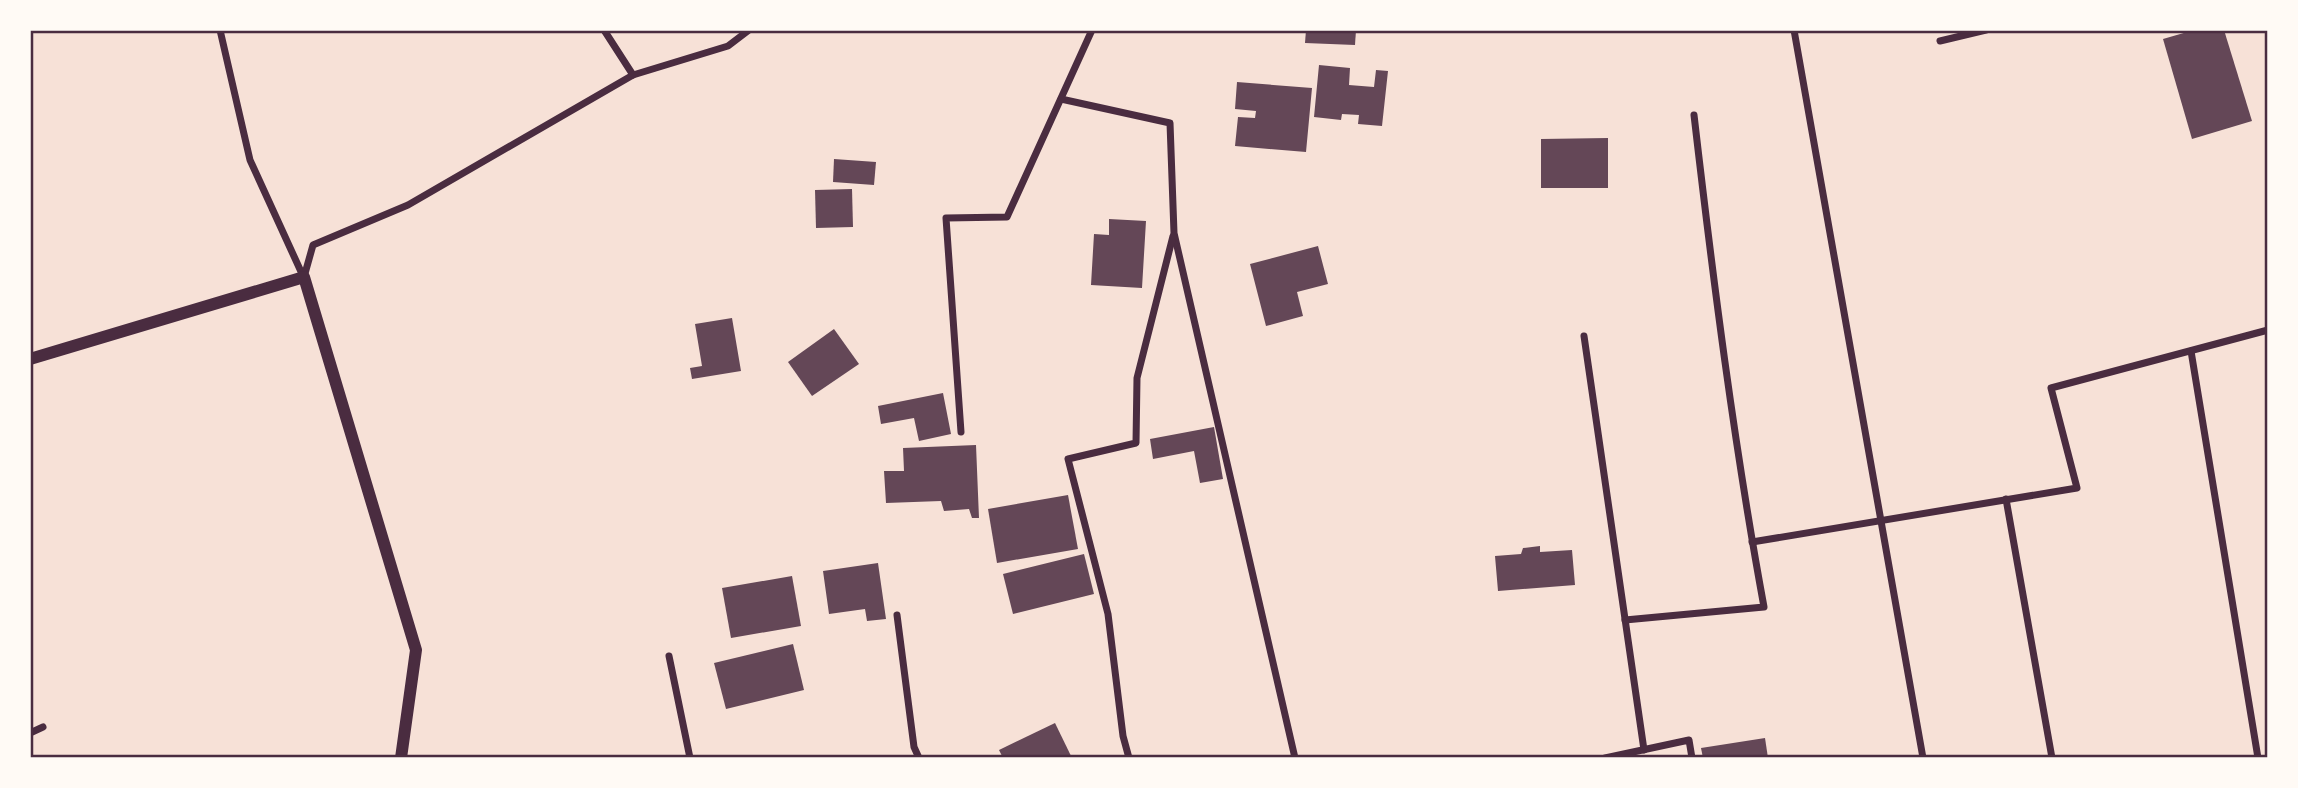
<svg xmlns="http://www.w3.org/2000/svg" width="2298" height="788" font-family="Barlow,sans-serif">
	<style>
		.building { fill: #644757 }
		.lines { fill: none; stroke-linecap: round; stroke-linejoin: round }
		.minor { stroke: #4a2c40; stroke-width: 7 }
		.tertiary { stroke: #4a2c40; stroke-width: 12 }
		.neatline { fill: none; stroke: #4a2c40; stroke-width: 2.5 }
	</style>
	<rect width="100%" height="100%" fill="#f7e1d7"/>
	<!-- building -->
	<g class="building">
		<path d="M 1306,30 L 1356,30 L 1355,45 L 1305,43 Z"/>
		<path d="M 2194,30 L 2224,30 L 2252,121 L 2192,139 L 2163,39 Z"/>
		<path d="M 1319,65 L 1350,68 L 1349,85 L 1374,87 L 1376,70 L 1388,71 L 1382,126 L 1358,124 L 1359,115 L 1342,114 L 1341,120 L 1314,117 Z"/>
		<path d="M 1237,82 L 1312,88 L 1306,152 L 1235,146 L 1238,117 L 1255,118 L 1256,111 L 1235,109 Z"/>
		<path d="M 1608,138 L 1608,188 L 1541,188 L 1541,139 Z"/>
		<path d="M 834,159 L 876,162 L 874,185 L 833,182 Z"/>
		<path d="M 852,189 L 853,227 L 816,228 L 815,190 Z"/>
		<path d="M 1109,219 L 1146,221 L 1142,288 L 1091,285 L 1094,234 L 1109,235 Z"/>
		<path d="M 1318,246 L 1328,284 L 1297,292 L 1303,316 L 1266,326 L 1250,264 Z"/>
		<path d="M 732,318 L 741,371 L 692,379 L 690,368 L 702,366 L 695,324 Z"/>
		<path d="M 834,329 L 859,364 L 812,396 L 788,362 Z"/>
		<path d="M 943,393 L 951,434 L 919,441 L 914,418 L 881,424 L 878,406 Z"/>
		<path d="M 1214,427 L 1223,479 L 1200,483 L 1194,451 L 1153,459 L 1150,439 Z"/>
		<path d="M 976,445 L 979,518 L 972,518 L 969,509 L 944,511 L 941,501 L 886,503 L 884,471 L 904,471 L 903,448 Z"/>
		<path d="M 1068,495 L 1078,549 L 997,563 L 988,509 Z"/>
		<path d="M 1540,546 L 1540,552 L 1572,550 L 1575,585 L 1498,591 L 1495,556 L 1521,554 L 1523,548 Z"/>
		<path d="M 1084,554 L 1094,594 L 1013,614 L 1003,574 Z"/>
		<path d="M 878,563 L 886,619 L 867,621 L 865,609 L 829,614 L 823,571 Z"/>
		<path d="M 792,576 L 801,626 L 731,638 L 722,588 Z"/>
		<path d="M 793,644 L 804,690 L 726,709 L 714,663 Z"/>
		<path d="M 1055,723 L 1072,758 L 1003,758 L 999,750 Z"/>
		<path d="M 1765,738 L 1768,758 L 1703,758 L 1701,748 Z"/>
	</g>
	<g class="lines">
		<!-- minor -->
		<g class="minor">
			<path d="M 220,30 L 250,160 L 303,276"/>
			<path d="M 604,30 L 633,75"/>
			<path d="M 1794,30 L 1923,758"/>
			<path d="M 1940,41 L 1986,30"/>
			<path d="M 1061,99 L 1170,123 L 1174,233 L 1295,758"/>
			<path d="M 304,277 L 313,245 L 408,205 L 633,75 L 728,46 L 749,30"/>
			<path d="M 1584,336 L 1644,750"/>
			<path d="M 2191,351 L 2258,758"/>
			<path d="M 961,432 L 946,218 L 1007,217 L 1092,30"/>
			<path d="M 2006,499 L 2052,758"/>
			<path d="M 1752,542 L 2077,488 L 2051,388 L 2268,330"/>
			<path d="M 897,615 L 914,747 L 919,758"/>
			<path d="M 1625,620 L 1764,607 C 1734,444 1713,279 1694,115"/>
			<path d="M 669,656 L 690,758"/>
			<path d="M 30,733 L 43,727"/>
			<path d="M 1129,758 L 1123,736 L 1108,614 L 1068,459 L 1136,443 L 1137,378 L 1173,236"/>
			<path d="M 1605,758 L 1689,740 L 1692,758"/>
		</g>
		<!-- tertiary -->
		<path class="tertiary" d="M 30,359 L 304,277 L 416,650 L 401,758"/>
	</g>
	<!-- border -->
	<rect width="2298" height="788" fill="none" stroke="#fffaf5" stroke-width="63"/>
	<rect x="32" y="32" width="2234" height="724" class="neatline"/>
</svg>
